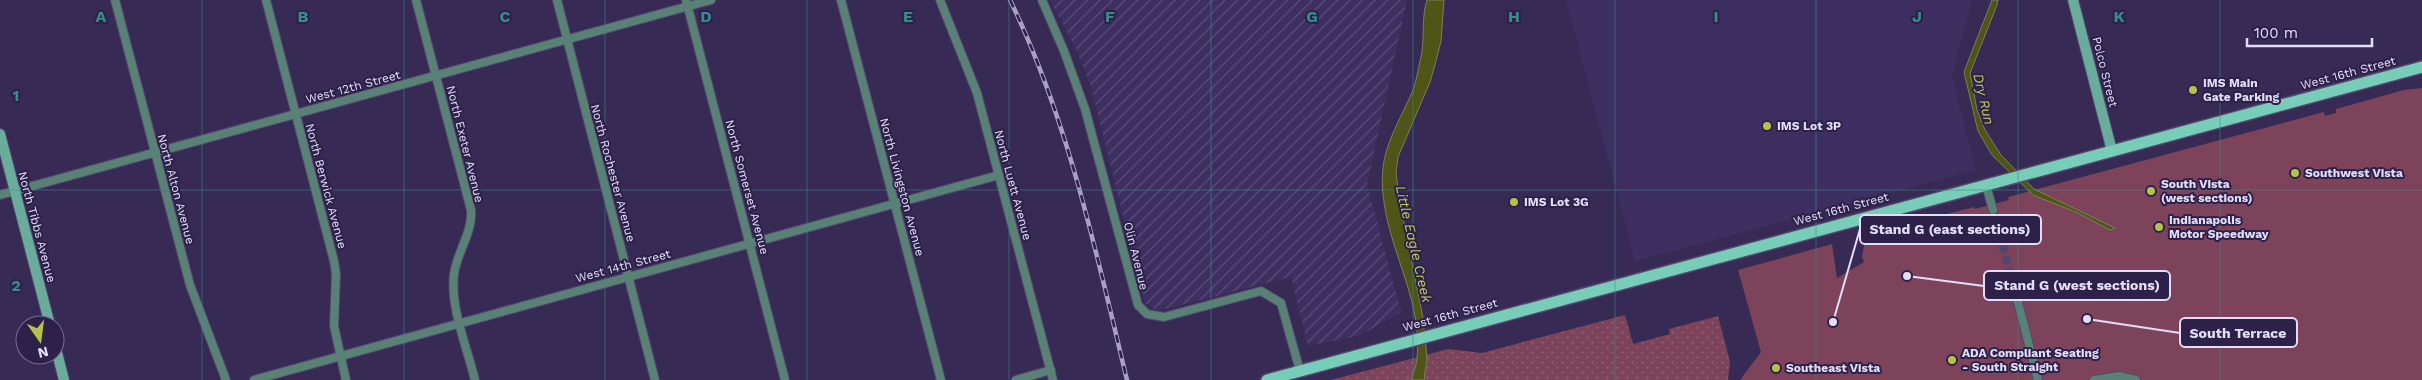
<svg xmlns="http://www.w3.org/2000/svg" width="2422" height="380" font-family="'Work Sans',sans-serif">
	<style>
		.built { fill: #3e2f61 }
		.industrial { fill: url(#industrial-furrows) }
		.grass { fill: url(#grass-dots) }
		.park { fill: #7d435a }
		.water { fill: #4e5516; stroke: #7b7e5a }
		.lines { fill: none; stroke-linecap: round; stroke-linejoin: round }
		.street-tunnel { stroke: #51466d; stroke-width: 8; stroke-dasharray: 8 4; stroke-linecap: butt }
		.street-casing { stroke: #53476f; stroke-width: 10 }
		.secondary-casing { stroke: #53476f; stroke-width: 12 }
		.primary-casing { stroke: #53476f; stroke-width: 14 }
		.street { stroke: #598176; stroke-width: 8 }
		.secondary { stroke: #6aac9b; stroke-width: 10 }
		.primary { stroke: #77cdb7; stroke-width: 11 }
		.rail-casing { stroke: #a9a1c1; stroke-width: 4.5 }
		.rail { stroke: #2d214a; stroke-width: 2.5; stroke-dasharray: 8; stroke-linecap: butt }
		.grid { fill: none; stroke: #398b8a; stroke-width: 1; stroke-opacity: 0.55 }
		.poi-dot { fill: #b4c24a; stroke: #2d214a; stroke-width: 2 }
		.labels { text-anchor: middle; stroke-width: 4; stroke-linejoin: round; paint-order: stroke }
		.street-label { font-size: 12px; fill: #e3ddf8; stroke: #2d214a }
		.poi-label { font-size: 12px; font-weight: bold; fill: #e3ddf8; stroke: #2d214a; text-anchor: start }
		.water-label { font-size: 14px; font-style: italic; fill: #becc5e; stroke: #2d214a }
		.grid-label { font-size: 16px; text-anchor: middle; font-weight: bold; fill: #398b8a; stroke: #2d214a; stroke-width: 4; stroke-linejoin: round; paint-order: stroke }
		.leader { fill: none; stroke: #e3ddf8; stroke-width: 2 }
		.callout-dot { fill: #e3ddf8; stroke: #2d214a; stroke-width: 2 }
		.callout { fill: #2d214a; stroke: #e3ddf8; stroke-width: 2 }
		.callout-label { font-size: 14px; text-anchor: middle; font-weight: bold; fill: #e3ddf8 }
	</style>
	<defs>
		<pattern id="industrial-furrows" width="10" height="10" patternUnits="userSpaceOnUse" patternTransform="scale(1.25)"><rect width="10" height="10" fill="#3e2f61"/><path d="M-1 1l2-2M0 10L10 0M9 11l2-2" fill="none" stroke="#5a4d78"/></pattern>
		<pattern id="grass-dots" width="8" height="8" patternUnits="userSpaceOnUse" patternTransform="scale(1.25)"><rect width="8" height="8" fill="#7d435a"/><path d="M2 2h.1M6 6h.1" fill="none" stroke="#8f5e72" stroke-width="1.8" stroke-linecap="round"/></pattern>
	</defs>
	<rect width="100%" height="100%" fill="#372b55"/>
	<!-- built -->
	<path class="built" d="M 1566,0 L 1972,0 L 1952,76 L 1976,170 L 1635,261 Z"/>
	<!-- industrial -->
	<path class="industrial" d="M 1050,0 L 1407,0 L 1367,184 L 1401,312 L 1361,335 L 1308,346 L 1291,277 L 1157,311 L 1145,303 L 1091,87 L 1076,49 Z"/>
	<!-- grass -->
	<path class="grass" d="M 1625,315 L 1633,344 L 1670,334 L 1669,329 L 1718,316 L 1730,362 L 1728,380 L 1331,380 L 1448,349 L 1482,353 Z"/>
	<!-- park -->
	<path class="park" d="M 2422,88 L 2422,380 L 1740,380 L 1761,352 L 1738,270 L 1832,244 L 1837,278 L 1864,262 L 1862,257 L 1866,235 L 1974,207 L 1975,209 L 2009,200 L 2008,197 L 2324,112 L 2325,116 L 2336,113 L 2336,109 L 2404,90 Z"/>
	<!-- water -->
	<g class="water">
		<path d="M 1427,0 L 1444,0 L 1441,41 L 1435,65 L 1430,82 L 1398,157 L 1396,173 L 1399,197 L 1423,318 L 1427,358 L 1424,380 L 1411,380 C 1413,373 1417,365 1417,358 C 1423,303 1391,255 1384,202 C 1377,157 1392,136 1410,97 C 1416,85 1418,69 1421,57 C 1425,38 1421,18 1427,0 Z"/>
		<path d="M 1992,0 L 1998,0 L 1997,5 L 1970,73 L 1977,110 L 1985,130 L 2001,155 L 2034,189 L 2115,228 L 2110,230 L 2078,213 L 2033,195 L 1992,155 L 1978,131 L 1964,72 Z"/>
	</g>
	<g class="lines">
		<!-- street-tunnel -->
		<path class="street-tunnel" d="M 1993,210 L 2017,298"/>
		<defs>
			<g id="street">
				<path d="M 115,0 L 190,285 L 226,380"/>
				<path d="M 266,0 L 334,261 L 336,274 L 334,326 L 346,380"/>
				<path d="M 416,0 L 471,210 C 473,232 457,252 454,274 C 450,308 467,347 475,380"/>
				<path d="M 557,0 L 655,380"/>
				<path d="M 686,0 L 785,380"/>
				<path d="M 841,0 L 941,380"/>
				<path d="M 940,0 L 977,93 L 1053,380"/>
				<path d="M 1042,0 L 1064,51 L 1085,109 L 1138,305 L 1147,314 L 1164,317 L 1261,291 L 1281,303 L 1300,371"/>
				<path d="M 1986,185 L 1993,210"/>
				<path d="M 0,195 L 711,0"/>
				<path d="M 2017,298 L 2038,380"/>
				<path d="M 254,380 L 999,175"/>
				<path d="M 1016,380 L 1051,370"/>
				<path d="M 2094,380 L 2119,376 L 2136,380"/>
			</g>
			<g id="secondary">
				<path d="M 2073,0 L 2112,151"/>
				<path d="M 0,134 L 50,325"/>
				<path d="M 55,345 L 64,380"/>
			</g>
			<path id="primary" d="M 1267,380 L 2422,67"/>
		</defs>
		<!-- street casing -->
		<use href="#street" class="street-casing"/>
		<!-- secondary casing -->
		<use href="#secondary" class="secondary-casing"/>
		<!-- primary casing -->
		<use href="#primary" class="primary-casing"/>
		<!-- street -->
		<use href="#street" class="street"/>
		<!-- secondary -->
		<use href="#secondary" class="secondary"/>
		<!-- primary -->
		<use href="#primary" class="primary"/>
		<defs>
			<path id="rail" d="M 1010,0 C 1068,119 1096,252 1127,380"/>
		</defs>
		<!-- rail casing -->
		<use href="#rail" class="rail-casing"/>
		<!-- rail -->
		<use href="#rail" class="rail"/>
	</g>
	<!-- grid -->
	<path class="grid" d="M 202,0 L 202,380M 404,0 L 404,380M 605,0 L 605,380M 807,0 L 807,380M 1009,0 L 1009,380M 1211,0 L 1211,380M 1413,0 L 1413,380M 1615,0 L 1615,380M 1816,0 L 1816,380M 2018,0 L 2018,380M 2220,0 L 2220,380M 0,190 L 2422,190"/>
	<!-- markers -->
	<g class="poi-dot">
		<circle cx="2193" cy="90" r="5"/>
		<circle cx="1767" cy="126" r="5"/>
		<circle cx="2295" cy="173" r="5"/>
		<circle cx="2151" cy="191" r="5"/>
		<circle cx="1514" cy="202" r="5"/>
		<circle cx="2159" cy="227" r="5"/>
		<circle cx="1952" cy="360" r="5"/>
		<circle cx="1776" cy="368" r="5"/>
	</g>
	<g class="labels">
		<!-- street labels -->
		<g class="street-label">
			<text transform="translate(2105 72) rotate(76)" y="4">Polco Street</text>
			<text transform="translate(2348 73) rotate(-15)" y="4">West 16th Street</text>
			<text transform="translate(353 87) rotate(-15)" y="4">West 12th Street</text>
			<text transform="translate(465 144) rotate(76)" y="4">North Exeter Avenue</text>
			<text transform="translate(613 173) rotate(75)" y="4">North Rochester Avenue</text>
			<text transform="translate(1013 185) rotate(75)" y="4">North Luett Avenue</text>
			<text transform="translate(326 186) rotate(75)" y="4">North Berwick Avenue</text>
			<text transform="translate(747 187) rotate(75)" y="4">North Somerset Avenue</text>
			<text transform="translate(902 187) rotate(75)" y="4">North Livingston Avenue</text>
			<text transform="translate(176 189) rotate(75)" y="4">North Alton Avenue</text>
			<text transform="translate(1841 209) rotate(-15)" y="4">West 16th Street</text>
			<text transform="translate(37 227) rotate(75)" y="4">North Tibbs Avenue</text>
			<text transform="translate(1136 256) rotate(76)" y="4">Olin Avenue</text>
			<text transform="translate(623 266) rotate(-15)" y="4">West 14th Street</text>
			<text transform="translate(1450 315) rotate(-15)" y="4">West 16th Street</text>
		</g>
		<!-- poi labels -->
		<g class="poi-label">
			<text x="2203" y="87">IMS Main<tspan x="2203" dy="14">Gate Parking</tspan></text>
			<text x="1777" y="130">IMS Lot 3P</text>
			<text x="2305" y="177">Southwest Vista</text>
			<text x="2161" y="188">South Vista<tspan x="2161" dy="14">(west sections)</tspan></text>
			<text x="1524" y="206">IMS Lot 3G</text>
			<text x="2169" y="224">Indianapolis<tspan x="2169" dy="14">Motor Speedway</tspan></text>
			<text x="1962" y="357">ADA Compliant Seating<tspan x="1962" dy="14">- South Straight</tspan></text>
			<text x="1786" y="372">Southeast Vista</text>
		</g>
		<!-- water labels -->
		<g class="water-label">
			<text transform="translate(1984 99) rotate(77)" y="5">Dry Run</text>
			<text transform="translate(1414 244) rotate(77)" y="5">Little Eagle Creek</text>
		</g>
	</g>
	<g class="grid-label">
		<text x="101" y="22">A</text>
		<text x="303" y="22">B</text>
		<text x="505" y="22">C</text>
		<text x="706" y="22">D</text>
		<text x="908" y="22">E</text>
		<text x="1110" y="22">F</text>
		<text x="1312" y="22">G</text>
		<text x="1514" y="22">H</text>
		<text x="1716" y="22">I</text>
		<text x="1917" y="22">J</text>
		<text x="2119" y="22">K</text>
		<text x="16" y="101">1</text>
		<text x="16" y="291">2</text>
	</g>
	<!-- callouts -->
	<path class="leader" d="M1833 322L1860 229M1907 276L1984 286M2087 319L2180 333"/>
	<g class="callout-dot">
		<circle cx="1833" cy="322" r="5"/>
		<circle cx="1907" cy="276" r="5"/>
		<circle cx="2087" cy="319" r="5"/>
	</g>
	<g class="callout">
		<rect x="1860" y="215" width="181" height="29" rx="5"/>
		<rect x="1984" y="271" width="186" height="29" rx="5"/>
		<rect x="2180" y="318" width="117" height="29" rx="5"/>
	</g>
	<g class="callout-label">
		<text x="1950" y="234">Stand G (east sections)</text>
		<text x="2077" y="290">Stand G (west sections)</text>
		<text x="2238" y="338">South Terrace</text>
	</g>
	<!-- north arrow -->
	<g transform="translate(40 340) rotate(166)"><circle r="24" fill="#2d214a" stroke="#766c90"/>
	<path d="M0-4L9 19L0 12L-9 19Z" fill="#b4c24a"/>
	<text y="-8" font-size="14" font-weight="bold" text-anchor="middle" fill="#e3ddf8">N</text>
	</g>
	<!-- scale -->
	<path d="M2247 38v8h125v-8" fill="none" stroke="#e3ddf8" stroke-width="2.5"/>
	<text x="2254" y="38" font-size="15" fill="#e3ddf8" stroke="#2d214a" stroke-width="4" paint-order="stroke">100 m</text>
</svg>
